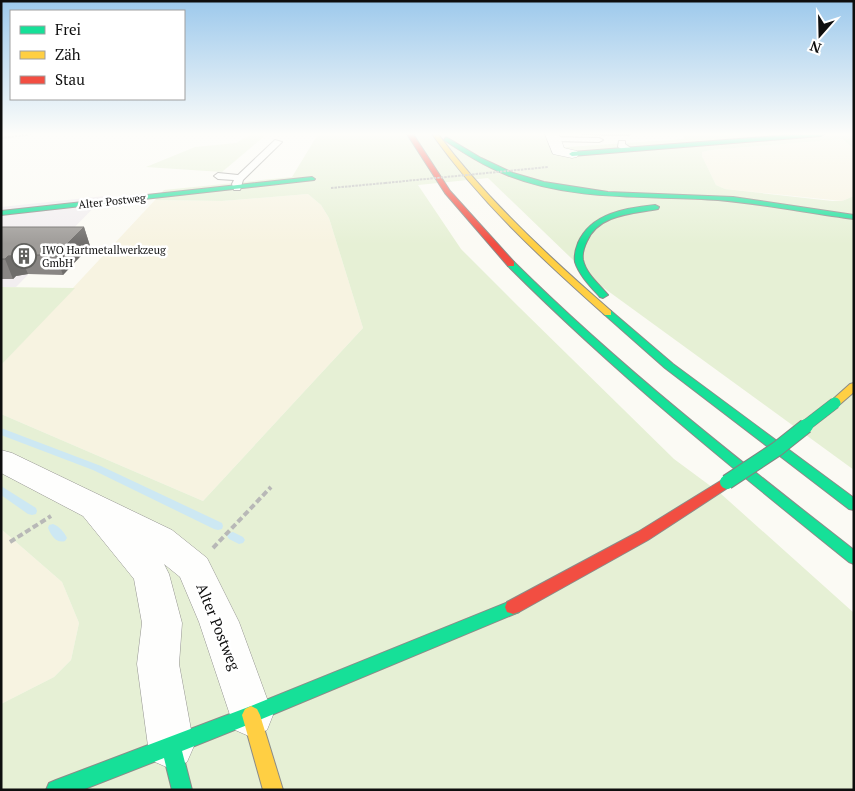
<svg xmlns="http://www.w3.org/2000/svg" width="855" height="791" font-family="'PT Serif',serif">
	<style>
		.industrial { fill: #f2eef0 }
		.farmland { fill: #f7f3e1 }
		.green { fill: #e6f0d5 }
		.lines { fill: none; stroke-linecap: round; stroke-linejoin: round }
		.stream { fill: #cde8f3; fill-rule: evenodd }
		.lane-casing { stroke: #959492; stroke-width: 2 }
		.street-casing { stroke: #959492; stroke-width: 1 }
		.fast-casing { stroke: #8b8b88; stroke-width: 2 }
		.slow-casing { stroke: #8b8b88; stroke-width: 2 }
		.jam-casing { stroke: #8b8b88; stroke-width: 2 }
		.path-far1 { stroke: #b8b8b7; stroke-width: 2; stroke-dasharray: 2.5 1; stroke-linecap: butt }
		.path { stroke: #b8b8b7; stroke-width: 4; stroke-dasharray: 6 3; stroke-linecap: butt }
		.lane { fill: #fefefd; fill-rule: evenodd }
		.street { fill: #fefefd; fill-rule: evenodd }
		.fast { fill: #16e098; fill-rule: evenodd }
		.slow { fill: #ffcf43; fill-rule: evenodd }
		.jam { fill: #f24e42; fill-rule: evenodd }
		.fast-bridge-far1-casing { stroke: #82827f; stroke-width: 12; stroke-linecap: butt }
		.fast-bridge-casing { stroke: #82827f; stroke-width: 16; stroke-linecap: butt }
		.path-bridge { stroke: #b8b8b7; stroke-width: 2; stroke-dasharray: 2.5 1; stroke-linecap: butt }
		.fast-bridge-far1 { stroke: #16e098; stroke-width: 11 }
		.fast-bridge { stroke: #16e098; stroke-width: 14 }
		.wall { fill: #898684 }
		.shaded-wall { fill: #6f6d6b }
		.building { fill: #9f9c99; stroke: #6f6d6b }
		.labels { text-anchor: middle; stroke-width: 5; stroke-linejoin: round; paint-order: stroke }
		.far-street-label { font-size: 11px; fill: #0e0e0e; stroke: #fff }
		.far-poi-label { font-size: 11px; fill: #0e0e0e; stroke: #fff; text-anchor: start }
		.near-street-label { font-size: 15px; fill: #0e0e0e; stroke: #fff }
	</style>
	<rect width="100%" height="100%" fill="#fbfaf4"/>
	<!-- industrial -->
	<path class="industrial" d="M 105,196 L 16,287 L 1,287 L 1,207 Z"/>
	<!-- farmland -->
	<g class="farmland">
		<path d="M 842,139 L 854,149 L 854,196 L 842,201 L 725,189 L 716,185 L 702,156 L 702,152 L 711,150 Z"/>
		<path d="M 308,194 L 321,205 L 329,218 L 363,328 L 203,501 L 1,414 L 1,365 L 155,200 L 222,201 Z"/>
		<path d="M 1,529 L 62,582 L 79,623 L 71,660 L 54,677 L 1,704 Z"/>
	</g>
	<!-- green -->
	<g class="green">
		<path d="M 251,134 L 267,134 L 222,172 L 146,167 L 195,147 L 236,143 Z"/>
		<path d="M 318,134 L 549,134 L 553,148 L 684,139 L 682,134 L 854,134 L 854,149 L 842,139 L 711,150 L 702,152 L 702,156 L 716,185 L 725,189 L 832,201 L 842,201 L 854,196 L 854,470 L 597,283 L 488,178 L 418,185 L 461,249 L 519,307 L 674,459 L 720,493 L 854,613 L 854,790 L 1,790 L 1,704 L 54,677 L 71,660 L 79,623 L 62,582 L 1,529 L 1,414 L 203,501 L 363,328 L 329,218 L 321,205 L 308,194 L 222,201 L 155,200 L 164,190 L 292,177 Z"/>
		<path d="M 1,287 L 75,288 L 1,365 Z"/>
	</g>
	<g class="lines">
		<!-- stream -->
		<g class="stream">
			<path d="M 1,428 L 101,466 L 222,523 L 223,526 L 222,529 L 218,530 L 214,529 L 93,470 L 1,435 Z"/>
			<path d="M 1,486 L 36,508 L 37,511 L 36,514 L 32,515 L 28,514 L 1,495 Z"/>
			<path d="M 53,524 C 59,526 64,532 67,538 L 65,541 C 56,544 51,535 48,528 L 49,525 Z"/>
			<path d="M 233,532 L 243,537 L 245,540 L 243,543 L 239,544 L 229,539 L 227,536 L 229,533 Z"/>
		</g>
		<defs>
			<g id="lane">
				<path d="M 550,137 L 599,138 L 603,140 L 599,142 L 553,141 L 550,141 Z"/>
				<path d="M 275,140 L 282,142 L 243,180 L 240,190 L 234,190 L 232,184 L 234,180 L 218,179 L 214,176 L 218,173 L 238,175 Z"/>
				<path d="M 619,141 L 625,141 L 625,144 L 632,149 L 631,151 L 625,151 L 618,147 Z"/>
			</g>
			<g id="street">
				<path d="M 545,134 L 559,134 L 564,148 L 577,151 L 579,154 L 577,157 L 572,158 L 553,154 Z"/>
				<path d="M 1,450 L 12,453 L 172,530 L 207,558 L 239,622 L 273,715 L 267,730 L 251,737 L 235,730 L 199,622 L 180,577 L 164,564 L 169,574 L 182,623 L 179,664 L 194,746 L 187,762 L 171,769 L 155,762 L 148,746 L 137,664 L 142,623 L 134,579 L 83,516 L 1,473 Z"/>
			</g>
			<g id="fast">
				<path d="M 804,134 L 824,134 L 821,136 L 572,156 L 569,154 L 572,152 Z"/>
				<path d="M 446,137 L 481,158 L 513,173 L 544,182 L 608,192 L 733,197 L 854,215 L 854,219 C 808,213 764,204 718,200 C 648,195 574,202 507,175 C 484,166 464,153 444,140 Z"/>
				<path d="M 312,177 L 315,179 L 314,180 L 1,215 L 1,211 Z"/>
				<path d="M 655,205 L 659,207 L 658,209 C 632,214 599,214 587,241 C 584,247 582,254 583,260 C 586,274 599,284 608,295 L 603,298 L 600,297 C 591,287 579,275 575,262 C 574,255 576,248 578,243 C 591,213 626,208 655,205 Z"/>
				<path d="M 511,261 L 514,262 C 620,367 736,458 854,550 L 854,564 L 849,562 C 731,467 615,373 508,266 L 508,262 Z"/>
				<path d="M 608,310 L 611,311 L 673,364 L 854,498 L 854,510 L 849,509 L 665,368 L 605,315 L 603,313 Z"/>
				<path d="M 513,600 L 519,602 L 521,607 L 519,612 L 257,721 L 182,751 L 192,790 L 172,790 L 164,758 L 82,790 L 46,790 L 49,783 L 56,780 L 251,706 Z"/>
			</g>
			<g id="slow">
				<path d="M 432,134 L 438,134 C 488,201 548,256 611,311 L 611,315 L 605,315 C 542,259 481,203 432,134 Z"/>
				<path d="M 854,383 L 854,392 L 839,405 L 831,405 L 829,403 L 831,401 L 850,384 Z"/>
				<path d="M 251,706 L 257,709 L 260,715 L 283,790 L 263,790 L 242,715 L 245,709 Z"/>
			</g>
			<g id="jam">
				<path d="M 407,134 L 413,134 L 450,191 L 514,262 L 514,266 L 508,266 L 445,193 Z"/>
				<path d="M 727,477 L 732,479 L 734,482 L 732,485 L 648,540 L 519,612 L 513,614 L 507,612 L 505,607 L 507,602 L 638,532 Z"/>
			</g>
		</defs>
		<!-- lane casing -->
		<use href="#lane" class="lane-casing"/>
		<!-- street casing -->
		<use href="#street" class="street-casing"/>
		<!-- fast casing -->
		<use href="#fast" class="fast-casing"/>
		<!-- slow casing -->
		<use href="#slow" class="slow-casing"/>
		<!-- jam casing -->
		<use href="#jam" class="jam-casing"/>
		<!-- path-far1 -->
		<g class="path-far1">
			<path d="M 1,138 L 34,134"/>
			<path d="M 331,188 L 385,183"/>
		</g>
		<!-- path -->
		<g class="path">
			<path d="M 10,542 L 51,516"/>
			<path d="M 213,548 L 271,487"/>
		</g>
		<!-- lane -->
		<use href="#lane" class="lane"/>
		<!-- street -->
		<use href="#street" class="street"/>
		<!-- fast -->
		<use href="#fast" class="fast"/>
		<!-- slow -->
		<use href="#slow" class="slow"/>
		<!-- jam -->
		<use href="#jam" class="jam"/>
		<defs>
			<path id="fast-bridge-far1" d="M 804,427 L 835,403"/>
			<path id="fast-bridge" d="M 727,482 L 777,449 L 806,426"/>
		</defs>
		<!-- fast-bridge-far1 casing -->
		<use href="#fast-bridge-far1" class="fast-bridge-far1-casing"/>
		<!-- fast-bridge casing -->
		<use href="#fast-bridge" class="fast-bridge-casing"/>
		<!-- path-bridge -->
		<path class="path-bridge" d="M 385,183 L 548,167"/>
		<!-- fast-bridge-far1 -->
		<use href="#fast-bridge-far1" class="fast-bridge-far1"/>
		<!-- fast-bridge -->
		<use href="#fast-bridge" class="fast-bridge"/>
	</g>
	<!-- wall -->
	<g class="wall">
		<path d="M 581,134 L 631,134 L 630,136 L 581,135 Z"/>
		<path d="M 1,227 L 84,227 L 90,246 L 63,275 L 28,274 L 16,276 L 13,279 L 1,279 Z"/>
	</g>
	<!-- shaded-wall -->
	<g class="shaded-wall">
		<path d="M 84,227 L 90,246 L 63,275 L 56,255 Z"/>
		<path d="M 20,255 L 28,274 L 16,276 L 13,279 L 5,259 L 8,256 Z"/>
	</g>
	<!-- building -->
	<path class="building" d="M 1,227 L 84,227 L 56,255 L 20,255 L 8,256 L 5,259 L 1,259 Z"/>
	<!-- sky -->
	<linearGradient id="sky" x2="0" y2="1"><stop stop-color="#9dc9ec"/><stop offset="0.55" stop-color="#fdfdfa"/><stop offset="1" stop-color="#fdfdfa" stop-opacity="0"/></linearGradient>
	<rect width="855" height="244" fill="url(#sky)"/>
	<!-- icons -->
	<defs>
		<symbol id="building-ring" viewBox="-11 -11 22 22"><circle r="9.5" fill="#fff" stroke="#61615e" stroke-width="1.5"/><path d="M-4-6H4V6H1V3H-1V6H-4ZM-2.5-4.3h1.7v1.8h-1.7ZM.8-4.3h1.7v1.8H.8ZM-2.5-1h1.7V.8h-1.7ZM.8-1h1.7V.8H.8Z" fill="#61615e"/></symbol>
	</defs>
	<g fill-rule="evenodd">
		<use href="#building-ring" x="10" y="242" width="28" height="28"/>
	</g>
	<g class="labels">
		<!-- far-street labels -->
		<g class="far-street-label">
			<text transform="translate(112 201) rotate(-6)" y="4">Alter Postweg</text>
		</g>
		<!-- far-poi labels -->
		<g class="far-poi-label">
			<text x="42" y="254">IWO Hartmetallwerkzeug<tspan x="42" dy="13">GmbH</tspan></text>
		</g>
		<!-- near-street labels -->
		<g class="near-street-label">
			<text transform="translate(218 627) rotate(68)" y="5">Alter Postweg</text>
		</g>
	</g>
	<!-- border -->
	<rect width="855" height="791" fill="none" stroke="#0e0e0e" stroke-width="5"/>
	<!-- legend -->
	<rect x="10" y="10" width="175" height="90" fill="#ffffff" stroke="#9f9f9f"/>
	<rect x="20" y="26" width="25" height="8" fill="#16e098" stroke="#9f9f9f"/>
	<text x="55" y="35" font-size="15" fill="#0e0e0e">Frei</text>
	<rect x="20" y="51" width="25" height="8" fill="#ffcf43" stroke="#9f9f9f"/>
	<text x="55" y="60" font-size="15" fill="#0e0e0e">Zäh</text>
	<rect x="20" y="76" width="25" height="8" fill="#f24e42" stroke="#9f9f9f"/>
	<text x="55" y="85" font-size="15" fill="#0e0e0e">Stau</text>
	<!-- north arrow -->
	<g transform="translate(820 35) rotate(200)" stroke="#ffffff" stroke-width="4" paint-order="stroke">
	<path d="M0-4L9 19L0 12L-9 19Z" fill="#0e0e0e"/>
	<text y="-8" font-size="14" font-weight="bold" text-anchor="middle" fill="#0e0e0e">N</text>
	</g>
</svg>
